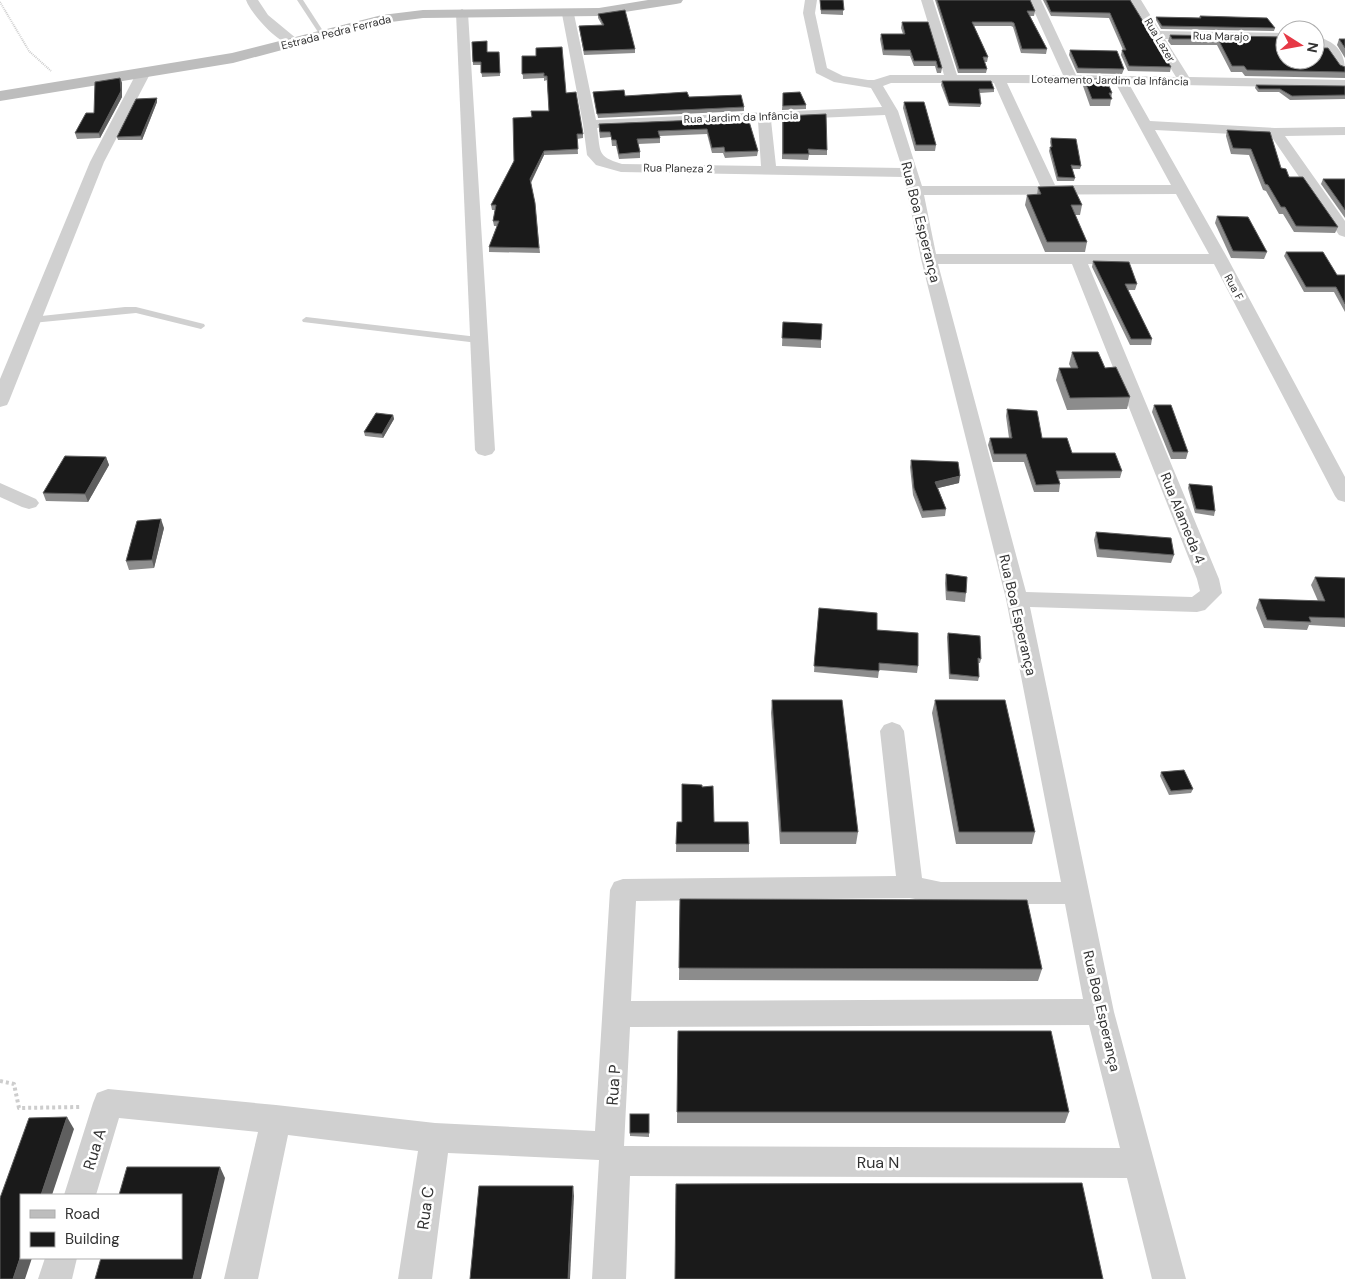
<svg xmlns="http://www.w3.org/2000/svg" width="1345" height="1279" font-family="'DM Sans',sans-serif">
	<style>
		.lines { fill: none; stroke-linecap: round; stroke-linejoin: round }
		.path-far1 { stroke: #cdcdcd; stroke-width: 2; stroke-dasharray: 1 1; stroke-linecap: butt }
		.path { stroke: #cdcdcd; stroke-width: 4; stroke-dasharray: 3 3; stroke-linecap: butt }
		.lane { fill: #d0d0d0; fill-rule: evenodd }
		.street { fill: #d0d0d0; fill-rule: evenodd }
		.secondary { fill: #bdbdbd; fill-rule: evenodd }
		.wall { fill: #8c8c8c }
		.shaded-wall { fill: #5f5f5f }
		.building { fill: #1a1a1a; stroke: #5f5f5f }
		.labels { text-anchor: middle; stroke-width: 5; stroke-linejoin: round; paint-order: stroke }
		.far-street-label { font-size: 11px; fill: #333; stroke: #fff }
		.street-label { font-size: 14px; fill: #333; stroke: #fff }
		.near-street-label { font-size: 16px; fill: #333; stroke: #fff }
	</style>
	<rect width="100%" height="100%" fill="#fff"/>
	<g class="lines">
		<!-- path-far1 -->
		<path class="path-far1" d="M 0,2 L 29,51 L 51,71"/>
		<!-- path -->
		<path class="path" d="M 0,1081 L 14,1084 L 19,1108 L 80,1107"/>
		<!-- lane -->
		<g class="lane">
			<path d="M 297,0 L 303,0 L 325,34 L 324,35 L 320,35 Z"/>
			<path d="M 125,307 L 136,307 L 204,324 L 205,326 L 201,329 L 136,313 L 32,323 L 28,320 L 32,317 Z"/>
			<path d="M 306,317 L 478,337 L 482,340 L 478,343 L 303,322 L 302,320 Z"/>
		</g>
		<!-- street -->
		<g class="street">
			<path d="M 246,0 L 258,0 L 268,15 L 297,39 L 299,42 L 297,45 C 282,49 251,14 246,0 Z"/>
			<path d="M 805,0 L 817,0 L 815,13 L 827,68 L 843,76 L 868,80 L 874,80 L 890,75 L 944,75 L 921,0 L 933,0 L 957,75 L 1063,75 L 1029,0 L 1041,0 L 1076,75 L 1176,77 L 1129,0 L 1141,0 L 1160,31 L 1285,33 L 1285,41 L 1165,39 L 1189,77 L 1345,80 L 1345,88 L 1129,84 L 1150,121 L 1275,128 L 1345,127 L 1345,135 L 1285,136 L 1345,221 L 1345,237 L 1339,235 L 1271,136 L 1155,130 L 1228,259 L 1345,477 L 1345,502 L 1338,500 L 1335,496 L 1214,264 L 1088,264 L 1219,579 L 1222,593 L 1205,610 L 1197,612 L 1030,607 L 1114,1012 L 1186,1279 L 1152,1279 L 1127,1178 L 630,1176 L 626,1279 L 592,1279 L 599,1160 L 448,1153 L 432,1279 L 398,1279 L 418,1151 L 288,1135 L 258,1279 L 224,1279 L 258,1132 L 119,1118 L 96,1195 L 64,1195 L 93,1103 L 97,1093 L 108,1089 L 276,1105 L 435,1123 L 595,1131 L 610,890 L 614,882 L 623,879 L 896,876 L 880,731 L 884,725 L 892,722 L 900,725 L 904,731 L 922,878 L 941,882 L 1061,882 L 1006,599 L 921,259 L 904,177 L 621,172 L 596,165 L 587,155 L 583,124 L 562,14 L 568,10 L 574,14 L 596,120 L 882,107 L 871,88 L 834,82 L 816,73 L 803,13 ZM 891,83 L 994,83 L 1040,186 L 922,186 L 898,111 L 883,86 ZM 1007,83 L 1116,84 L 1171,185 L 1055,185 ZM 885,115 L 902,168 L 776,166 L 771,120 ZM 758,121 L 761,166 L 622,164 C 596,156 601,152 597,128 ZM 1176,194 L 1209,254 L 936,254 L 924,195 ZM 938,264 L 1072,264 L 1197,579 L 1200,591 L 1192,597 L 1026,592 ZM 910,898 L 941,904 L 1065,904 L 1083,999 L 631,1001 L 636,901 ZM 1089,1025 L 1120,1148 L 624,1146 L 630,1027 Z"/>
			<path d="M 462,9 L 468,13 L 495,450 L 492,454 L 485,456 L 478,454 L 475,450 L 456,13 Z"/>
			<path d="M 1315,36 C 1334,41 1345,50 1345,71 L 1340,70 L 1322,46 L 1315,44 Z"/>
			<path d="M 143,70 L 150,74 L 104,162 L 9,401 L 7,405 L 0,407 L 0,379 L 90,162 L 136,74 Z"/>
			<path d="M 0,483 L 36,499 L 39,503 L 36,507 L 29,509 L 22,507 L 0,497 Z"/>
			<path d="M 45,1258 L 77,1258 L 72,1279 L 38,1279 Z"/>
		</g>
		<!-- secondary -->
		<path class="secondary" d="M 648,0 L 683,0 L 681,3 L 676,4 L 599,16 L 423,18 L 383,23 L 233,63 L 0,101 L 0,91 L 232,53 L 382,15 L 423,10 L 599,8 Z"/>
	</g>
	<!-- wall -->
	<g class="wall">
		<path d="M 820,0 L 843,0 L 843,15 L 821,14 Z"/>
		<path d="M 935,0 L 1030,0 L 1035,11 L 1034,16 L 1030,16 L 1047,49 L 1046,54 L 1021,53 L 1013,27 L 1011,26 L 974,26 L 988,57 L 987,62 L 984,62 L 987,69 L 986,73 L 958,73 Z"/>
		<path d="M 1043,0 L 1130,0 L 1171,67 L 1170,72 L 1128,71 L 1121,55 L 1122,50 L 1123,50 L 1109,18 L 1051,16 Z"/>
		<path d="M 598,14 L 635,49 L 635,53 L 584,55 L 579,26 L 602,25 L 598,18 Z"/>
		<path d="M 1200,16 L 1275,28 L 1274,31 L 1161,29 L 1156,20 L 1156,17 L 1199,18 Z"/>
		<path d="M 902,22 L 942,68 L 941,73 L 937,73 L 935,66 L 914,66 L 910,56 L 883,55 L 880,39 L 881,34 L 903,34 L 901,28 Z"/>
		<path d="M 1170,35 L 1285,37 L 1285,60 L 1340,65 L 1345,67 L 1345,78 L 1245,76 L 1242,72 L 1231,72 L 1217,45 L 1171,45 L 1168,41 Z"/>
		<path d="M 1339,39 L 1345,39 L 1345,58 L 1337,45 Z"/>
		<path d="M 472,42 L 487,52 L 499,52 L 500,76 L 482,77 L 481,65 L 473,65 Z"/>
		<path d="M 1070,50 L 1124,69 L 1122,74 L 1077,73 L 1069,55 Z"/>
		<path d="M 522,56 L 536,56 L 566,93 L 583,134 L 583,138 L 577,139 L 578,154 L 544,155 L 531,183 L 535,203 L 540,253 L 489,252 L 489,247 L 497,226 L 494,226 L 493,221 L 495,210 L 492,210 L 491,205 L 514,161 L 549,111 L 547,80 L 544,81 L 544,78 L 523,79 Z"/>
		<path d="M 120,78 L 122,83 L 122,97 L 100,138 L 77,139 L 75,133 L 94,113 Z"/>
		<path d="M 1084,79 L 1112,93 L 1110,106 L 1090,106 L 1083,86 Z"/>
		<path d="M 942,81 L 994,89 L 994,92 L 980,93 L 981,104 L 980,107 L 949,106 L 941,85 Z"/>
		<path d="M 1256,85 L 1345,87 L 1345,99 L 1290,100 L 1279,92 L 1258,92 L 1255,88 Z"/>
		<path d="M 593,92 L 625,96 L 689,97 L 744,107 L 744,111 L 598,118 Z"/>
		<path d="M 783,93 L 806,105 L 806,109 L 782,110 Z"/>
		<path d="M 157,98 L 157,102 L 142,140 L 118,140 L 117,137 Z"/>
		<path d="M 904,102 L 936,145 L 935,151 L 915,151 L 903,108 Z"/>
		<path d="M 748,118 L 758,151 L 757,156 L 725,158 L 723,153 L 712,153 L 707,134 L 660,136 L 660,143 L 638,144 L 640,152 L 640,158 L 619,159 L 616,146 L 612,146 L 611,137 L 600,138 L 599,130 L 599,124 Z"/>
		<path d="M 782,121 L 827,150 L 827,155 L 809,155 L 808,160 L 782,159 Z"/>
		<path d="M 1227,130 L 1281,168 L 1338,227 L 1335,233 L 1294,232 L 1283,214 L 1279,214 L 1266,191 L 1263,190 L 1249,155 L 1231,154 L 1226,136 Z"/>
		<path d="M 1051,138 L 1081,166 L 1080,169 L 1072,169 L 1075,178 L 1074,181 L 1057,181 L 1049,151 L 1050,147 L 1051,147 L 1050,142 Z"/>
		<path d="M 1323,179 L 1345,179 L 1345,218 L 1321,184 Z"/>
		<path d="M 1038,187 L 1082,205 L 1080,215 L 1075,215 L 1087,242 L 1085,252 L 1045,252 L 1025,205 L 1027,195 L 1037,195 Z"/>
		<path d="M 1217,216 L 1267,252 L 1264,259 L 1231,258 L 1215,223 Z"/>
		<path d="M 1286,252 L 1337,275 L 1345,275 L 1345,312 L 1334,292 L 1304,292 L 1284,256 Z"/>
		<path d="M 1093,261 L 1137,284 L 1135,290 L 1128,290 L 1152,339 L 1151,345 L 1130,345 L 1092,267 Z"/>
		<path d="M 783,322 L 821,340 L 821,348 L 782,346 Z"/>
		<path d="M 1072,352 L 1105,368 L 1130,397 L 1127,409 L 1067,410 L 1056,380 L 1059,368 L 1071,368 L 1069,364 Z"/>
		<path d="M 1154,405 L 1188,452 L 1186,459 L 1171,459 L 1152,412 Z"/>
		<path d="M 1007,409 L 1042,438 L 1072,453 L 1122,471 L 1120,478 L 1058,479 L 1060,484 L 1059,492 L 1034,492 L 1024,462 L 993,462 L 988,445 L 990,438 L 1009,438 L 1006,416 Z"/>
		<path d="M 393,415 L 394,419 L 383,438 L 365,436 L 364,432 Z"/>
		<path d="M 106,457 L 109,465 L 88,502 L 46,501 L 43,493 Z"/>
		<path d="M 911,460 L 959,483 L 938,488 L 946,509 L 945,516 L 922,518 L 913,495 L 910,467 Z"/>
		<path d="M 1189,484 L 1215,511 L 1214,516 L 1195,513 L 1188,488 Z"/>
		<path d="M 164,528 L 154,568 L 129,570 L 126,561 Z"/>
		<path d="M 1096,532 L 1174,555 L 1171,563 L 1097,557 L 1094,540 Z"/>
		<path d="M 946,574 L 966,593 L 965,602 L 946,600 L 945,583 Z"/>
		<path d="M 1315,577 L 1345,578 L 1345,627 L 1309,625 L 1307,630 L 1264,628 L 1256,608 L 1259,599 L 1318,601 L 1311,585 Z"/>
		<path d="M 819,608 L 877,630 L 918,666 L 917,673 L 879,670 L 878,678 L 814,672 Z"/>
		<path d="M 948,633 L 981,659 L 980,663 L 978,663 L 979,677 L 978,681 L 949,679 L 947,637 Z"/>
		<path d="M 772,700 L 858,832 L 856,844 L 780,844 L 771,713 Z"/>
		<path d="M 935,700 L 1035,832 L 1032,844 L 956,844 L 932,713 Z"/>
		<path d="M 1161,772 L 1193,789 L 1191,793 L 1169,795 L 1160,776 Z"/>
		<path d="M 702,787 L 714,822 L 749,844 L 749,852 L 676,852 L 677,822 L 682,822 Z"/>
		<path d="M 680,899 L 1042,969 L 1038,981 L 679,980 Z"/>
		<path d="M 678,1031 L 1069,1112 L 1065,1123 L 677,1123 Z"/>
		<path d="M 630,1114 L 649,1114 L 649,1137 L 630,1136 Z"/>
	</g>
	<!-- shaded-wall -->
	<g class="shaded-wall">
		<path d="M 120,78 L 122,83 L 122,97 L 100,138 L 99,133 Z"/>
		<path d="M 157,98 L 157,102 L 142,140 L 141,136 Z"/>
		<path d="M 544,151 L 544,155 L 530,184 L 530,179 Z"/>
		<path d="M 393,415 L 394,419 L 383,438 L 382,434 Z"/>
		<path d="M 106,457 L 109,465 L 88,502 L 85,494 Z"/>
		<path d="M 960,476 L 959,483 L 934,489 L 935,482 Z"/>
		<path d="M 161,519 L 164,528 L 154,568 L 152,560 Z"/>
		<path d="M 67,1117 L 74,1129 L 52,1195 L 41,1195 Z"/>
		<path d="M 220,1167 L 225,1178 L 201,1279 L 193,1279 Z"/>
		<path d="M 573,1186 L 574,1196 L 570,1279 L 568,1279 Z"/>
		<path d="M 21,1255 L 21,1258 L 32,1258 L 25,1279 L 13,1279 Z"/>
	</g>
	<!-- building -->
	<g class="building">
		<path d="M 820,0 L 843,0 L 844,10 L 821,10 Z"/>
		<path d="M 937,0 L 1030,0 L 1035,11 L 1027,11 L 1047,49 L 1022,49 L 1014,23 L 1012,22 L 972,22 L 988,57 L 983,57 L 987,69 L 959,69 Z"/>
		<path d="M 1046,0 L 1130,0 L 1171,67 L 1129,66 L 1122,50 L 1126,50 L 1110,13 L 1051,12 Z"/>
		<path d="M 625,10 L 635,49 L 584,51 L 579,26 L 604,25 L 598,14 Z"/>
		<path d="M 1200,16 L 1267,18 L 1275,28 L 1162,26 L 1156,17 L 1201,18 Z"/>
		<path d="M 902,22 L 928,22 L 942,68 L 938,68 L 936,61 L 914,61 L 910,50 L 884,50 L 881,34 L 905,34 Z"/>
		<path d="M 1170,35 L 1285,37 L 1285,60 L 1315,60 L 1315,48 L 1328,48 L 1340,65 L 1345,67 L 1345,72 L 1247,70 L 1244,66 L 1232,66 L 1218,39 L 1172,39 Z"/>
		<path d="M 1339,39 L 1345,39 L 1345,48 Z"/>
		<path d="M 487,41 L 487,52 L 499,52 L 500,73 L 481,73 L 481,62 L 473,62 L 472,42 Z"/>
		<path d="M 562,47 L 566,93 L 576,92 L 583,134 L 577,134 L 578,149 L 544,151 L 530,179 L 535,203 L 539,248 L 489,247 L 499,221 L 493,221 L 496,205 L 491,205 L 514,161 L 513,118 L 532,117 L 531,111 L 549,111 L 547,76 L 544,76 L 544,73 L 522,74 L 522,56 L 536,56 L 536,48 Z"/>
		<path d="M 1070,50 L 1117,51 L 1124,69 L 1078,68 Z"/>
		<path d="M 120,78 L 121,91 L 99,133 L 75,133 L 86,113 L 94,113 L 95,82 Z"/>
		<path d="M 1084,79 L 1106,79 L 1112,93 L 1109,93 L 1112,99 L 1092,99 Z"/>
		<path d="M 942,81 L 991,81 L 994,89 L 979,89 L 981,104 L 949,103 Z"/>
		<path d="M 1256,85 L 1345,86 L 1345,95 L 1292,96 L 1280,89 L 1259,89 Z"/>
		<path d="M 624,90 L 625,96 L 687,92 L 689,97 L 741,95 L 744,107 L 597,114 L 593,92 Z"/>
		<path d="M 800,92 L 806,105 L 783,106 L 783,93 Z"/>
		<path d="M 157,98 L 141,136 L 117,137 L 136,99 Z"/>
		<path d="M 904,102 L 924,102 L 936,145 L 916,145 Z"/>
		<path d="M 826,114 L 827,150 L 808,149 L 809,154 L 783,154 L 783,116 Z"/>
		<path d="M 748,118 L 758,151 L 725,152 L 724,147 L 712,148 L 707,129 L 658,131 L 660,138 L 637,139 L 640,152 L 619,154 L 616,140 L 612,140 L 610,132 L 600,132 L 599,124 Z"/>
		<path d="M 1227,130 L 1270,132 L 1281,168 L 1286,169 L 1289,177 L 1303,177 L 1338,227 L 1296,226 L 1285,207 L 1281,207 L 1268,185 L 1265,184 L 1251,149 L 1233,148 Z"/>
		<path d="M 1051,138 L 1076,139 L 1081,166 L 1071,165 L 1075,178 L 1058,177 L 1050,147 L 1052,147 Z"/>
		<path d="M 1323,179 L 1345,179 L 1345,210 Z"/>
		<path d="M 1073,186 L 1082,205 L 1071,205 L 1087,242 L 1047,242 L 1027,195 L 1041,194 L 1038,187 Z"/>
		<path d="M 1217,216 L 1248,217 L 1267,252 L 1233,251 Z"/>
		<path d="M 1286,252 L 1323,252 L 1337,275 L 1345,275 L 1345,304 L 1336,287 L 1306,287 Z"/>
		<path d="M 1093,261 L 1129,262 L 1137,284 L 1125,284 L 1152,339 L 1131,339 Z"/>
		<path d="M 783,322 L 822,324 L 821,340 L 782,338 Z"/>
		<path d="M 1072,352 L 1098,352 L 1105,368 L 1116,367 L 1130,397 L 1070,398 L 1059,368 L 1078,368 Z"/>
		<path d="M 1154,405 L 1171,405 L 1188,452 L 1173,452 Z"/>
		<path d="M 1007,409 L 1037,411 L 1042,438 L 1067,438 L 1072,453 L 1115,453 L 1122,471 L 1056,471 L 1060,484 L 1036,485 L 1026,454 L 994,454 L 990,438 L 1012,438 Z"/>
		<path d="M 376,413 L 393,415 L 382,434 L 364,432 Z"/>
		<path d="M 65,456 L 106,457 L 85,494 L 43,493 Z"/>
		<path d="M 911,460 L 958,462 L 960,476 L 935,482 L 946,509 L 923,511 L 914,488 Z"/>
		<path d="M 1189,484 L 1212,486 L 1215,511 L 1196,509 Z"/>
		<path d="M 161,519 L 152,560 L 126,561 L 137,521 Z"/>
		<path d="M 1096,532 L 1171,538 L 1174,555 L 1099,549 Z"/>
		<path d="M 946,574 L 967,577 L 966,593 L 947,591 Z"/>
		<path d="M 1315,577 L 1345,578 L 1345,618 L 1309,617 L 1311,622 L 1267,620 L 1259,599 L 1325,601 Z"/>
		<path d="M 819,608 L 877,613 L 877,630 L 918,633 L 918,666 L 879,663 L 879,671 L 814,666 Z"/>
		<path d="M 948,633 L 980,636 L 981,659 L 978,658 L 979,677 L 950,674 Z"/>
		<path d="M 772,700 L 842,700 L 858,832 L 781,832 Z"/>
		<path d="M 935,700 L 1005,700 L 1035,832 L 959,832 Z"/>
		<path d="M 1184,770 L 1193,789 L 1171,791 L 1161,772 Z"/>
		<path d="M 682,784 L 702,785 L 702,787 L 713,786 L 714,822 L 748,822 L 749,844 L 676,844 L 677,822 L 682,822 Z"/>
		<path d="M 680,899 L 1027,900 L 1042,969 L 679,968 Z"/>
		<path d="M 678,1031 L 1051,1031 L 1069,1112 L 677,1112 Z"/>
		<rect x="630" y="1114" width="19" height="19"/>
		<path d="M 67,1117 L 41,1195 L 21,1195 L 21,1255 L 13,1279 L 0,1279 L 0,1198 L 29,1118 Z"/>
		<path d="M 127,1167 L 220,1167 L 193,1279 L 95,1279 L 101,1258 L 181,1258 L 181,1195 L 119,1195 Z"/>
		<path d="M 1082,1183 L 1103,1279 L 675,1279 L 676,1184 Z"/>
		<path d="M 479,1186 L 573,1186 L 568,1279 L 470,1279 Z"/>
	</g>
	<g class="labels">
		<!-- far-street labels -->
		<g class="far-street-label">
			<text transform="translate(336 32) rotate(-14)" y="4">Estrada Pedra Ferrada</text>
			<text transform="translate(1221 36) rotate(1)" y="4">Rua Marajo</text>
			<text transform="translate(1160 40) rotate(59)" y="4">Rua Lazer</text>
			<text transform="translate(1110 80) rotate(1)" y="4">Loteamento Jardim da Infância</text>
			<text transform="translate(741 117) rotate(-2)" y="4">Rua Jardim da Infância</text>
			<text transform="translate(678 168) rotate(1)" y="4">Rua Planeza 2</text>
			<text transform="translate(1234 287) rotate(62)" y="4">Rua F</text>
		</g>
		<!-- street labels -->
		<g class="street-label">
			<text transform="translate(921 222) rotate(76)" y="5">Rua Boa Esperança</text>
			<text transform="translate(1183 518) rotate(68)" y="5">Rua Alameda 4</text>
			<text transform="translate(1018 615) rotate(77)" y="5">Rua Boa Esperança</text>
			<text transform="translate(1102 1011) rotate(77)" y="5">Rua Boa Esperança</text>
		</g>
		<!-- near-street labels -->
		<g class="near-street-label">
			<text transform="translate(613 1085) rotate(-86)" y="6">Rua P</text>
			<text transform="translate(94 1149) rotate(-73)" y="6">Rua A</text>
			<text x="878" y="1168">Rua N</text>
			<text transform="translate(425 1208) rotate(-82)" y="6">Rua C</text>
		</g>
	</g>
	<!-- legend -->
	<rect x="20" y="1194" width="162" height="65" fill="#ffffff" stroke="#adadad"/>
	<rect x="30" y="1210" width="25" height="8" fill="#bdbdbd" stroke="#adadad"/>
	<text x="65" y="1219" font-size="15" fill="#333333">Road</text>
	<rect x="30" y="1232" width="25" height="15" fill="#1a1a1a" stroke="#adadad"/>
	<text x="65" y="1244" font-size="15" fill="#333333">Building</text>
	<!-- north arrow -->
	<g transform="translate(1300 45) rotate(101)"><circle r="24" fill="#ffffff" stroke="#adadad"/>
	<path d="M0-4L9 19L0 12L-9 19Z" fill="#e63946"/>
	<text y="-8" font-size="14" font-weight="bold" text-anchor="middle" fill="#333333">N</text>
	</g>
</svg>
